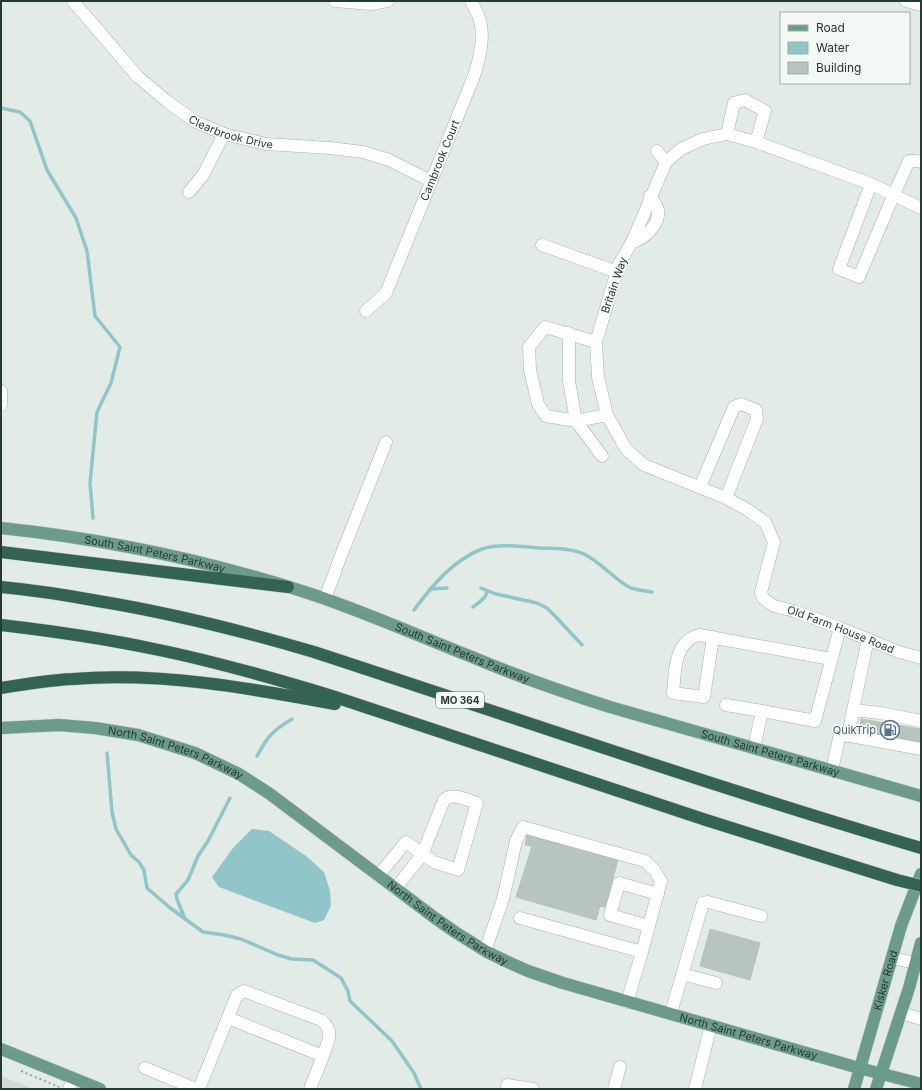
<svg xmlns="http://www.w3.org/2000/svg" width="922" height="1090" font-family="Inter,sans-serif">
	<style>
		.built { fill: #d1dad5 }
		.water { fill: #91c5c9 }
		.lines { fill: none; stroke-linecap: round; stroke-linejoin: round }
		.stream { stroke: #91c5c9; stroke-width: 3.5 }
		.building { fill: #b8c5bf; stroke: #b6c3bc }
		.minor-casing { stroke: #a6b2ac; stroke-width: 13 }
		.major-casing { stroke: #c2c8c6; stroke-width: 13 }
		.highway-casing { stroke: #c2c8c6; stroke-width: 13 }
		.path { stroke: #87aa9c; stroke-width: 2; stroke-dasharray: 2 3; stroke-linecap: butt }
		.minor { stroke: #fff; stroke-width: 12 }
		.major { stroke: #6c9b8b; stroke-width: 12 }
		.highway { stroke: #346254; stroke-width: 12 }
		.highway-bridge-casing { stroke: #c2c8c6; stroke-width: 13; stroke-linecap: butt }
		.highway-bridge { stroke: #346254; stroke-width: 12 }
		.labels { text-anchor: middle; stroke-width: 3.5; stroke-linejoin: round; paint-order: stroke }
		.shield { fill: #f3f8f5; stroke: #63736c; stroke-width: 1 }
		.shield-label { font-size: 10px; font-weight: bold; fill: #253a32 }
		.street-label { font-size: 11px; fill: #253a32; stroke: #f3f8f5 }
		.service-label { font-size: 11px; fill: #4e5e75; stroke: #f3f8f5; text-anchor: end }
	</style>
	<rect width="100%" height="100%" fill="#e2ebe6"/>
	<!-- built -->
	<path class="built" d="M 1,1076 L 34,1089 L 1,1089 Z"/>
	<!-- water -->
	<path class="water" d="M 252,829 L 269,831 L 306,856 L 324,872 L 330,891 L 331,906 L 324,920 L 315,923 L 219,887 L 212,877 L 233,848 Z"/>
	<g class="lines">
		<!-- stream -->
		<g class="stream">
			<path d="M 1,108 L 20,112 L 30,121 L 47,170 L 76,218 L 87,251 L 95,316 L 120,347 L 111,383 L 97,412 L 90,483 L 93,518"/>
			<path d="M 481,588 L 496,594 L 537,603 L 547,608 L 556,617 L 582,645"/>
			<path d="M 430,589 L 447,588"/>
			<path d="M 473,607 C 478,603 487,598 487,591"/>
			<path d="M 414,610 C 432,586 453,560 482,549 C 497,543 523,546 539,548 C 551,548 574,549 584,554 C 601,562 617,582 631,588 C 638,590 646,591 652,592"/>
			<path d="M 107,753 L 112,812 L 116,829 L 131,855 L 139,862 L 144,870 L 147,888 L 169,907 L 203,932 L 224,935 L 241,939 L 278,955 L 292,959 L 313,960 L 341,978 L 348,991 L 350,1001 L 392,1041 L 414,1073 L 421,1089"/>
			<path d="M 257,756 C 268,736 272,731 292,719"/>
			<path d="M 185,919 L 177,899 L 176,894 L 188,880 L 198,856 L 208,841 L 230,798"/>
		</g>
	</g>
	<!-- building -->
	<g class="building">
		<path d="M 861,719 L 921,729 L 921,742 L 859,731 Z"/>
		<path d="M 527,835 L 618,860 L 605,907 L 600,906 L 596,920 L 516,897 L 532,846 L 525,845 Z"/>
		<path d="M 710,929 L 760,943 L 750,980 L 700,966 Z"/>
	</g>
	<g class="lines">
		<defs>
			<g id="minor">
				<path id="s1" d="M 73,1 L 138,77 L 168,102 L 196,122 L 224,134 L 266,144 L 330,148 L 363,152 L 389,160 L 431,181"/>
				<path d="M 335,1 L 371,4 L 388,1"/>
				<path d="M 906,1 L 921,5"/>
				<path d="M 727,134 L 734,103 L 745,100 L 765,111 L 756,142"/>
				<path d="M 657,151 L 666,162"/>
				<path d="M 871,184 L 839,269 L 859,277 L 894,194 L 909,161 L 917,161 L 921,162"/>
				<path d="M 189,192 L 203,175 L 224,134"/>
				<path id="s2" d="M 921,208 L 871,184 L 756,142 L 727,134 L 703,139 L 681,149 L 666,162 L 632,242 L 619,264 L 596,342 L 598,377 L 607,415 L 626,449 L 644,465 L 726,498 L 748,510 L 765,522 L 774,542 L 761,592 L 763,598 L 774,606 L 794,611 L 840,628 L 899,652 L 921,658"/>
				<path d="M 632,242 C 644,239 660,225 658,210 C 657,206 653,200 650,196"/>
				<path d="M 542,245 L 617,272"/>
				<path id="s3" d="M 366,311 L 386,293 L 474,76 C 480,57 486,34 478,15 C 476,10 473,5 471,1"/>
				<path d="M 569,333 L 569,381 L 576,421 L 602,456"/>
				<path d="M 596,342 L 545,327 L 529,347 L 530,370 L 538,404 L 546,416 L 576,421 L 607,415"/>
				<path d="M 1,391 L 1,405"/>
				<path d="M 700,487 L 734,407 L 741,404 L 756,410 L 757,419 L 726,498"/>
				<path d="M 325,599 L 340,558 L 386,442"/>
				<path d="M 713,637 L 704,697 L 673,693 C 675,672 674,641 699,635 L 831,659"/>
				<path d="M 726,705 L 762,711"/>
				<path d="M 853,710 L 868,639"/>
				<path d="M 848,736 L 853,710 L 881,713 L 921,721"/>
				<path d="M 754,748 L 762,711 L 815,721 L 840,628"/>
				<path d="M 832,770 L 840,734 L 921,749"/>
				<path d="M 378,876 L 406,842 L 434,862 L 458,870 L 477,803 C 467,800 452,792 444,800 L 422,855 L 395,889"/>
				<path d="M 520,918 L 642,952 L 627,1002"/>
				<path d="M 485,951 L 503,899 L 516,841 L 523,827 L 645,861 L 655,871 L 661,881 L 649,926"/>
				<path d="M 642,952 L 649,926 L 610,915 L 619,883 L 658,894"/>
				<path d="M 892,958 L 915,963"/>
				<path d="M 682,974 L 716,983"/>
				<path d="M 671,1013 L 703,903 L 708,902 L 761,916"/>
				<path d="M 901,1013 L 921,1019"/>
				<path d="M 145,1068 L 196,1089"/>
				<path d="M 507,1085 L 533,1089"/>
				<path d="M 69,1089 L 73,1079"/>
				<path d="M 199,1089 L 237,995 L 244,991 L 321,1020 C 335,1031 328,1041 323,1056 L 228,1018"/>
				<path d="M 310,1089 L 323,1056"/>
				<path d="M 614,1089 L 620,1067"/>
				<path d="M 695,1089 L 711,1025"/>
			</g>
			<g id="major">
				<path id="s4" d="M 1,528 C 105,539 214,562 314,595 C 367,613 419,636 472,657 C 517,676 563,692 610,707 L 921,796"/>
				<path id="s5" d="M 1,728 L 59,725 L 95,728 L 138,735 L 195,753 L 239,774 L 270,794 L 435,918 L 455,932 L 487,952 L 510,963 L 528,971 L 563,983 L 859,1068 L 921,1084"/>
				<path d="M 1,1049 L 100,1089"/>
				<path id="s6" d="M 854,1089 L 901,926 L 921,874"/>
				<path d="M 876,1089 L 909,988 L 921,943"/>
			</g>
			<g id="highway">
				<path d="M 1,552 L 288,587"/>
				<path d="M 1,587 C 33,590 66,595 98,601 C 171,613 243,631 314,652 C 516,718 717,788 921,848"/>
				<path d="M 1,625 C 52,631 103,638 154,649 C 214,661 273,678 332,696 L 706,820 L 897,880"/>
				<path d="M 1,688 C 25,684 49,680 73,679 C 161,672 249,688 335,704"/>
			</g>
		</defs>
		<!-- minor casing -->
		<use href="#minor" class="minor-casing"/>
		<!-- major casing -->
		<use href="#major" class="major-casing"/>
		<!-- highway casing -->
		<use href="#highway" class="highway-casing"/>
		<!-- path -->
		<path class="path" d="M 21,1071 L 59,1087"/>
		<!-- minor -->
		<use href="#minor" class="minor"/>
		<!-- major -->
		<use href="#major" class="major"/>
		<!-- highway -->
		<use href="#highway" class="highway"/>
		<defs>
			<path id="highway-bridge" d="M 897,880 L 921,886"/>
		</defs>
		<!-- highway-bridge casing -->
		<use href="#highway-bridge" class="highway-bridge-casing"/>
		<!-- highway-bridge -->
		<use href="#highway-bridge" class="highway-bridge"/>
	</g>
	<!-- icons -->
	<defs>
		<symbol id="fuel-ring" viewBox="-11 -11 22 22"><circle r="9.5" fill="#f3f8f5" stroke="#5c6f8a" stroke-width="1.5"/><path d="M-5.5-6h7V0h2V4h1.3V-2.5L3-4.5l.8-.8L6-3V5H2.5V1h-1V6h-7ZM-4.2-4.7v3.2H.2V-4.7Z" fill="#5c6f8a"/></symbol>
	</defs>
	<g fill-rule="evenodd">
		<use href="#fuel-ring" x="879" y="719" width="22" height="22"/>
	</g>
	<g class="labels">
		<!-- shield labels -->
		<rect class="shield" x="436" y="692" width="48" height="16" rx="3"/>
		<g class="shield-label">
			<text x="460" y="704">MO 364</text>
		</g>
		<!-- street labels -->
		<g class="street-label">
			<text dy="4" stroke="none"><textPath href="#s1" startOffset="210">Clearbrook Drive</textPath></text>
			<text dy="4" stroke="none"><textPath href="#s3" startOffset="170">Cambrook Court</textPath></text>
			<text transform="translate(614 285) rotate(-71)" y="4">Britain Way</text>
			<text dy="4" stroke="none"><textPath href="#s4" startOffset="156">South Saint Peters Parkway</textPath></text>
			<text dy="4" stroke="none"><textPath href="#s2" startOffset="906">Old Farm House Road</textPath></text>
			<text dy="4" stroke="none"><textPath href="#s4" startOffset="480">South Saint Peters Parkway</textPath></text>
			<text dy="4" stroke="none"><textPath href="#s4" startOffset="804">South Saint Peters Parkway</textPath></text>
			<text dy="4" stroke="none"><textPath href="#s5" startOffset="179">North Saint Peters Parkway</textPath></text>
			<text dy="4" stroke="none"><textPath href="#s5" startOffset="503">North Saint Peters Parkway</textPath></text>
			<text dy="4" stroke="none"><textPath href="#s6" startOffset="113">Kisker Road</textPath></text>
			<text dy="4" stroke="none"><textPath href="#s5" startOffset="827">North Saint Peters Parkway</textPath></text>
		</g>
		<!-- service labels -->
		<g class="service-label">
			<text x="876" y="734">QuikTrip</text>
		</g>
	</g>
	<!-- border -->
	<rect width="922" height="1090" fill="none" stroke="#253a32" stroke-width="4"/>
	<!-- legend -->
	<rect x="780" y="12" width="130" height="72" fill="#f3f8f5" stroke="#a1aca7"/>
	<rect x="788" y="25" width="20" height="6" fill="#6c9b8b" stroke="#a1aca7"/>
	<text x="816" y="32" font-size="12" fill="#253a32">Road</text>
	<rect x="788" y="42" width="20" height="12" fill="#91c5c9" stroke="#a1aca7"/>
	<text x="816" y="52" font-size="12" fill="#253a32">Water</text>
	<rect x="788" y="62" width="20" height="12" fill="#b8c5bf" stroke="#a1aca7"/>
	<text x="816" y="72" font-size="12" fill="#253a32">Building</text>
</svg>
